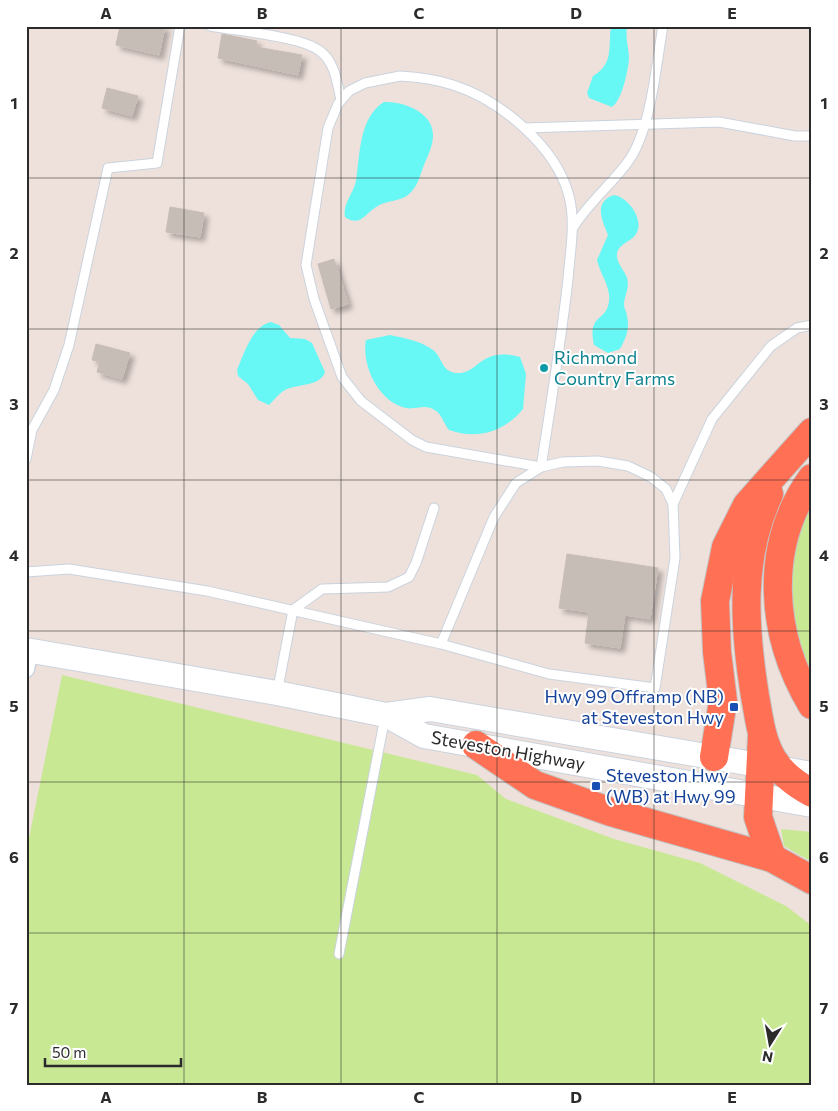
<svg xmlns="http://www.w3.org/2000/svg" width="838" height="1111" font-family="Commissioner,sans-serif">
	<style>
		.green { fill: #c8e894 }
		.water { fill: #67f7f5 }
		.building { fill: #c6bdb7; stroke: #c9bcb5; filter: url(#shadow) }
		.lines { fill: none; stroke-linecap: round; stroke-linejoin: round }
		.lane-casing { stroke: #cad3dd; stroke-width: 11 }
		.street-casing { stroke: #cad3dd; stroke-width: 19 }
		.secondary-casing { stroke: #cad3dd; stroke-width: 26 }
		.highway-casing { stroke: #c4c4c4; stroke-width: 30 }
		.lane { stroke: #fff; stroke-width: 9 }
		.street { stroke: #fff; stroke-width: 16 }
		.secondary { stroke: #fff; stroke-width: 24 }
		.highway { stroke: #ff7055; stroke-width: 28 }
		.grid { fill: none; stroke: #2b2b2b; stroke-width: 1; stroke-opacity: 0.55 }
		.culture-dot { fill: #0f9aa8; stroke: #fff; stroke-width: 2 }
		.transit-dot { fill: #1a4fb4; stroke: #fff; stroke-width: 2 }
		.labels { text-anchor: middle; stroke-width: 4; stroke-linejoin: round; paint-order: stroke }
		.culture-label { font-size: 18px; fill: #0d838f; stroke: #fff; text-anchor: start }
		.transit-label { font-size: 18px; fill: #164399; stroke: #fff; text-anchor: end }
		.street-label { font-size: 18px; fill: #2b2b2b; stroke: #fff }
		.neatline { fill: none; stroke: #2b2b2b; stroke-width: 2 }
		.grid-label { font-size: 16px; text-anchor: middle; font-weight: bold; fill: #2b2b2b }
	</style>
	<defs>
		<filter id="shadow"><feDropShadow dx="4.5" dy="4.5" stdDeviation="2.5" flood-color="#0004"/></filter>
	</defs>
	<rect width="100%" height="100%" fill="#eee1dc"/>
	<!-- green -->
	<g class="green">
		<path d="M 812,496 L 812,677 L 803,666 L 786,580 L 790,550 Z"/>
		<path d="M 62,675 L 477,775 L 506,799 L 614,839 L 700,863 L 786,906 L 812,926 L 812,1085 L 26,1085 L 26,853 Z"/>
		<path d="M 781,829 L 812,832 L 812,862 L 784,846 Z"/>
	</g>
	<!-- water -->
	<g class="water">
		<path d="M 611,26 L 627,26 C 625,38 629,48 629,59 C 628,71 622,100 612,107 L 589,98 L 587,93 L 593,76 C 614,64 608,47 611,26 Z"/>
		<path d="M 384,102 C 403,101 433,112 433,135 C 433,146 428,155 424,165 C 420,175 418,187 408,195 C 399,202 386,200 376,207 C 364,215 360,227 345,217 C 343,203 353,194 356,181 C 360,155 359,117 384,102 Z"/>
		<path d="M 614,195 C 628,197 645,220 636,234 C 630,243 616,244 617,257 C 618,265 625,271 627,278 C 630,288 624,296 624,305 C 624,309 627,312 627,316 C 630,329 626,338 620,349 L 608,353 L 594,345 C 587,313 607,322 609,301 C 611,287 600,274 597,260 L 608,235 C 602,220 593,202 614,195 Z"/>
		<path d="M 271,322 L 279,325 L 290,338 L 305,339 L 312,343 L 325,372 C 321,386 299,384 287,389 C 280,392 275,399 269,405 L 258,400 L 248,384 L 238,376 L 237,370 C 244,354 252,326 271,322 Z"/>
		<path d="M 390,335 C 404,338 421,341 433,350 C 443,358 441,371 456,373 C 479,375 479,346 520,357 L 526,374 L 523,409 C 504,432 477,440 449,430 C 444,424 442,415 436,411 C 425,403 417,410 406,408 C 379,403 361,365 366,340 Z"/>
	</g>
	<!-- building -->
	<g class="building">
		<path d="M 120,26 L 165,26 L 159,55 L 116,45 Z"/>
		<path d="M 222,34 L 257,41 L 256,47 L 302,55 L 298,75 L 218,58 Z"/>
		<path d="M 107,88 L 138,96 L 132,116 L 102,108 Z"/>
		<path d="M 170,207 L 204,213 L 200,237 L 166,232 Z"/>
		<path d="M 334,259 L 348,304 L 331,309 L 318,264 Z"/>
		<path d="M 96,344 L 130,353 L 122,379 L 97,372 L 100,362 L 92,360 Z"/>
		<path d="M 567,554 L 658,568 L 650,619 L 625,615 L 620,648 L 585,643 L 589,612 L 559,608 Z"/>
	</g>
	<g class="lines">
		<defs>
			<g id="lane">
				<path d="M 210,26 C 236,31 301,36 320,51 C 335,62 337,83 341,100"/>
				<path d="M 400,76 C 418,77 435,79 453,85 C 500,100 556,146 569,196 C 576,223 570,252 568,279 C 561,342 551,404 541,467 L 426,447 L 412,440 L 361,401 L 342,377 L 314,299 L 306,265 L 328,128 L 338,104 L 349,91 L 365,83 Z"/>
				<path d="M 525,128 L 719,122 L 795,136 L 812,136"/>
				<path d="M 573,228 C 588,203 610,186 627,163 C 651,132 656,65 663,26"/>
				<path d="M 26,459 L 32,430 L 54,390 L 69,345 L 108,168 L 157,163 L 180,26"/>
				<path d="M 673,504 L 712,419 L 771,346 L 797,328 L 812,325"/>
				<path d="M 26,572 L 69,569 L 207,591 L 441,644 L 549,674 L 655,688 L 675,558 L 673,504 L 666,489 L 651,477 L 628,466 L 598,461 L 563,462 L 541,467 L 516,483 L 494,517 L 441,644"/>
				<path d="M 277,693 L 293,610 L 322,589 L 388,587 L 409,577 L 416,563 L 434,508"/>
				<path d="M 339,954 L 385,717"/>
			</g>
			<path id="street" d="M 26,669 L 30,651"/>
			<g id="secondary">
				<path d="M 26,650 L 277,693 L 386,715 L 424,736 L 812,805"/>
				<path d="M 386,715 L 430,709 L 812,774"/>
			</g>
			<g id="highway">
				<path d="M 812,478 C 763,546 770,635 812,705"/>
				<path d="M 769,494 C 739,558 744,628 755,696 C 759,717 761,739 772,758 C 781,773 797,785 812,793"/>
				<path d="M 762,735 L 758,817 L 772,858"/>
				<path d="M 476,745 L 535,785 L 611,812 L 772,858 L 812,880"/>
				<path d="M 714,757 L 723,701 L 717,652 L 715,601 L 726,547 L 747,505 L 812,432"/>
			</g>
		</defs>
		<!-- lane casing -->
		<use href="#lane" class="lane-casing"/>
		<!-- street casing -->
		<use href="#street" class="street-casing"/>
		<!-- secondary casing -->
		<use href="#secondary" class="secondary-casing"/>
		<!-- highway casing -->
		<use href="#highway" class="highway-casing"/>
		<!-- lane -->
		<use href="#lane" class="lane"/>
		<!-- street -->
		<use href="#street" class="street"/>
		<!-- secondary -->
		<use href="#secondary" class="secondary"/>
		<!-- highway -->
		<use href="#highway" class="highway"/>
	</g>
	<!-- grid -->
	<path class="grid" d="M 184,26 L 184,1085M 341,26 L 341,1085M 497,26 L 497,1085M 654,26 L 654,1085M 26,178 L 812,178M 26,329 L 812,329M 26,480 L 812,480M 26,631 L 812,631M 26,782 L 812,782M 26,933 L 812,933"/>
	<!-- markers -->
	<circle class="culture-dot" cx="544" cy="368" r="5"/>
	<g class="transit-dot">
		<rect x="729" y="702" width="10" height="10" rx="2.5"/>
		<rect x="591" y="781" width="10" height="10" rx="2.5"/>
	</g>
	<g class="labels">
		<!-- culture labels -->
		<g class="culture-label">
			<text x="554" y="364">Richmond<tspan x="554" dy="21">Country Farms</tspan></text>
		</g>
		<!-- transit labels -->
		<g class="transit-label">
			<text x="724" y="703">Hwy 99 Offramp (NB)<tspan x="724" dy="21">at Steveston Hwy</tspan></text>
			<text x="606" y="782" text-anchor="start">Steveston Hwy<tspan x="606" dy="21">(WB) at Hwy 99</tspan></text>
		</g>
		<!-- street labels -->
		<g class="street-label">
			<text transform="translate(508 751) rotate(10)" y="6">Steveston Highway</text>
		</g>
	</g>
	<!-- border -->
	<rect width="838" height="1111" fill="none" stroke="#ffffff" stroke-width="55"/>
	<!-- north arrow -->
	<g transform="translate(770 1044) rotate(191)" stroke="#ffffff" stroke-width="4" paint-order="stroke">
	<path d="M0-4L9 19L0 12L-9 19Z" fill="#2b2b2b"/>
	<text y="-8" font-size="14" font-weight="bold" text-anchor="middle" fill="#2b2b2b">N</text>
	</g>
	<!-- scale -->
	<path d="M45 1058v8h136v-8" fill="none" stroke="#2b2b2b" stroke-width="2.5"/>
	<text x="52" y="1058" font-size="15" fill="#2b2b2b" stroke="#ffffff" stroke-width="4" paint-order="stroke">50 m</text>
	<rect x="28" y="28" width="782" height="1056" class="neatline"/>
	<g class="grid-label">
		<text x="106" y="19">A</text>
		<text x="262" y="19">B</text>
		<text x="419" y="19">C</text>
		<text x="576" y="19">D</text>
		<text x="732" y="19">E</text>
		<text x="14" y="109">1</text>
		<text x="824" y="109">1</text>
		<text x="14" y="259">2</text>
		<text x="824" y="259">2</text>
		<text x="14" y="410">3</text>
		<text x="824" y="410">3</text>
		<text x="14" y="561">4</text>
		<text x="824" y="561">4</text>
		<text x="14" y="712">5</text>
		<text x="824" y="712">5</text>
		<text x="14" y="863">6</text>
		<text x="824" y="863">6</text>
		<text x="14" y="1014">7</text>
		<text x="824" y="1014">7</text>
		<text x="106" y="1103">A</text>
		<text x="262" y="1103">B</text>
		<text x="419" y="1103">C</text>
		<text x="576" y="1103">D</text>
		<text x="732" y="1103">E</text>
	</g>
</svg>
